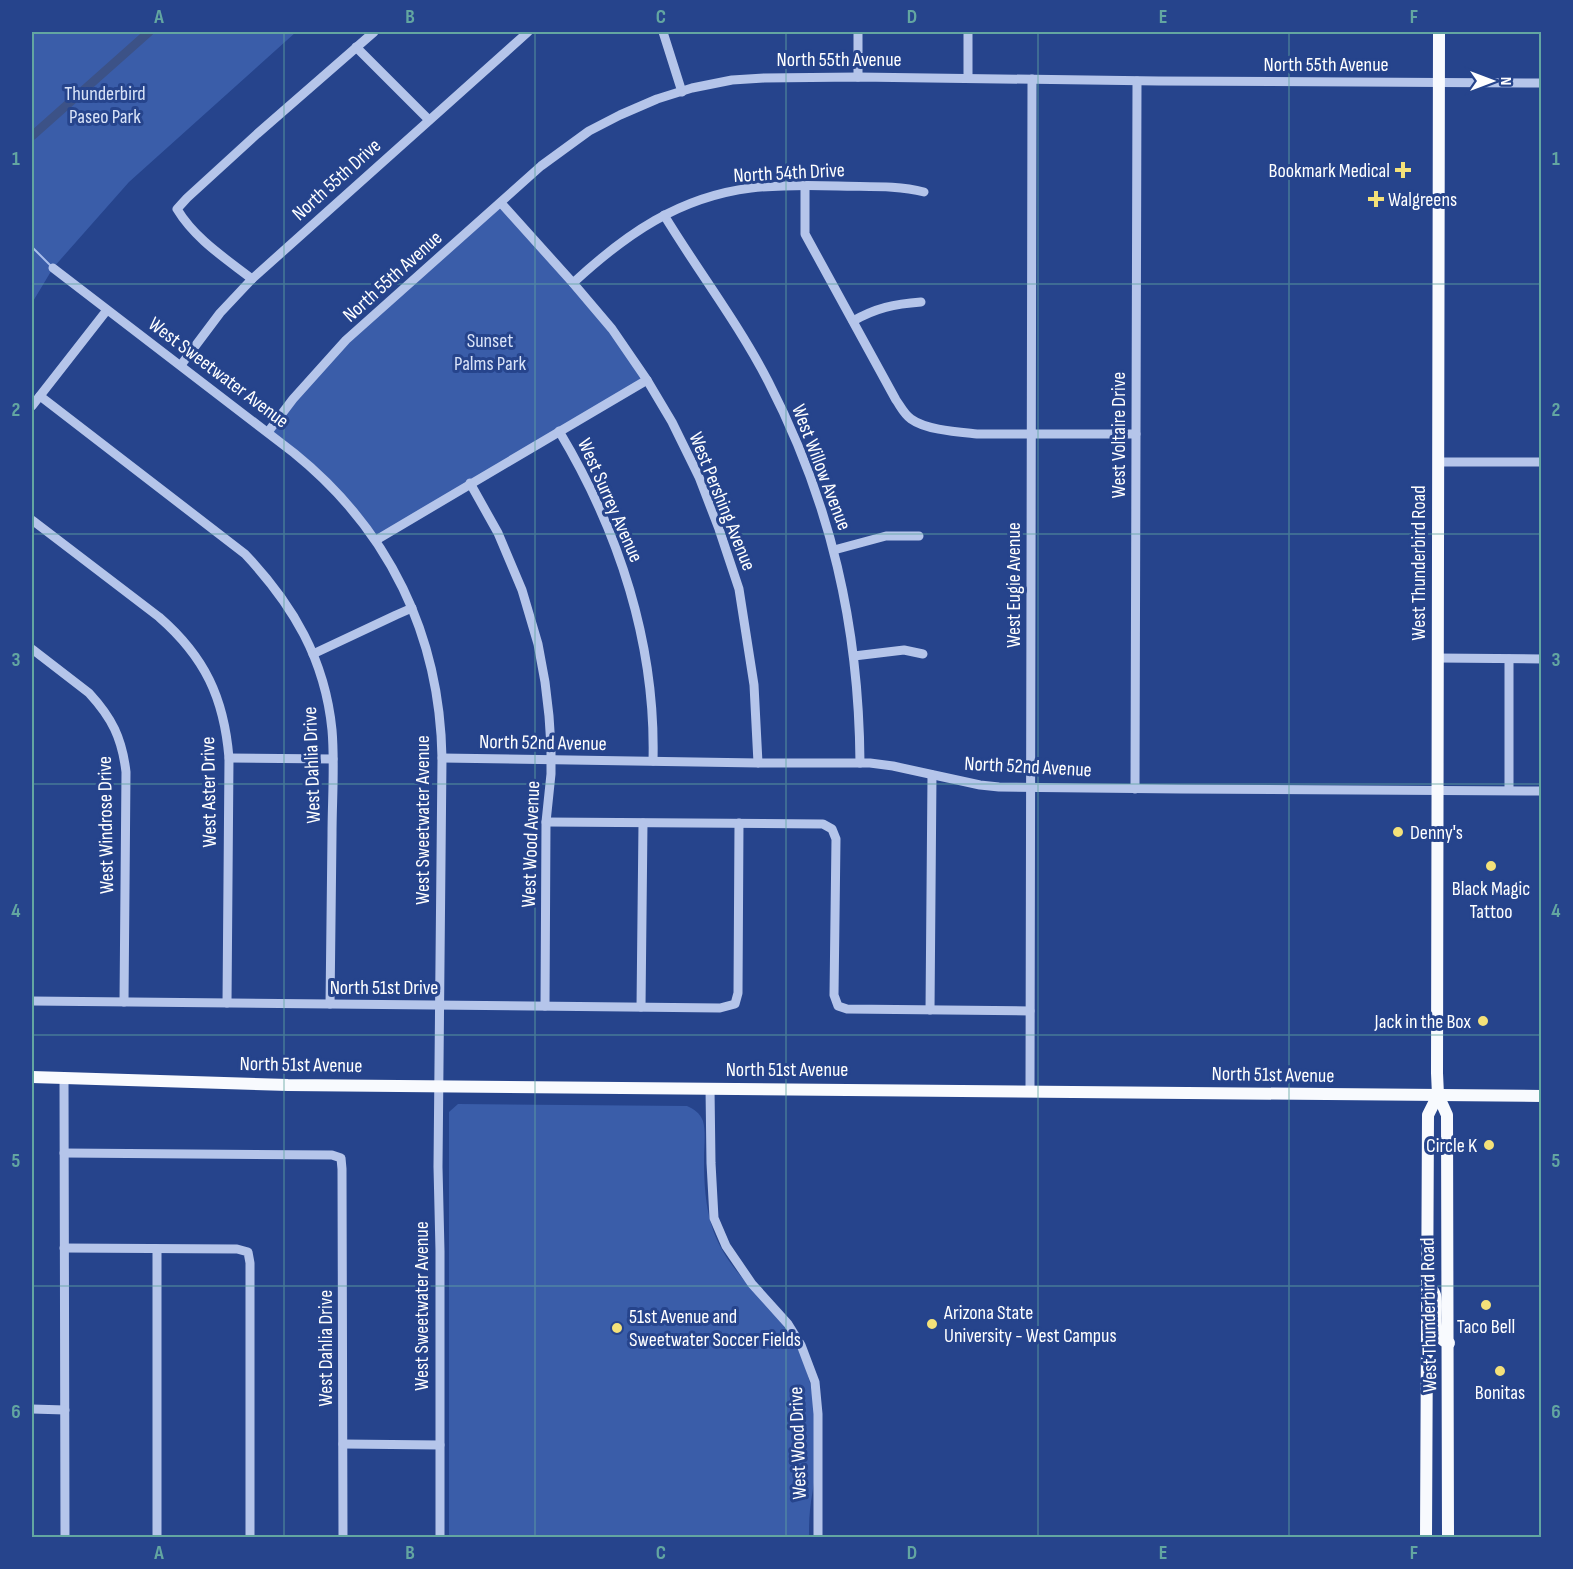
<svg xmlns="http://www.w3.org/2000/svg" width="1573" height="1569" font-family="'Sofia Sans Condensed',sans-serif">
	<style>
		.green { fill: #3a5da9 }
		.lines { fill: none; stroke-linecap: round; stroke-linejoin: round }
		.stream { stroke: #a9beeb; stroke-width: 2 }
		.canal { stroke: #3c5287; stroke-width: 9 }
		.minor { stroke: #b5c5ea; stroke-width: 9 }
		.major { stroke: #f8fafe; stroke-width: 12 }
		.grid { fill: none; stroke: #63a6a1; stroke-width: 1.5; stroke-opacity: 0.55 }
		.poi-dot { fill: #f4e179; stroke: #26448c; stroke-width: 2 }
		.labels { text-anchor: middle; stroke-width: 6; stroke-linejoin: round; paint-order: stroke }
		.street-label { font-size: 20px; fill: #fff; stroke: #26448c }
		.park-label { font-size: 20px; fill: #d9e3f8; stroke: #26448c }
		.poi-label { font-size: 20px; fill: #fff; stroke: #26448c; text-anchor: start }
		.neatline { fill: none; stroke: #63a6a1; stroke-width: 2 }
		.grid-label { font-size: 20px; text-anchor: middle; font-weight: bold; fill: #63a6a1 }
	</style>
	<rect width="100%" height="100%" fill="#26448c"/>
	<!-- green -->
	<g class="green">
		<path d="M 32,32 L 296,32 L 129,182 L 53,268 L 32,303 Z"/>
		<path d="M 501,203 L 573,283 L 647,380 L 376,540 L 353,510 L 268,432 L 323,365 Z"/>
		<path d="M 458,1104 L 687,1106 C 694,1109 700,1113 703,1121 C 706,1132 704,1147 704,1158 C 704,1182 705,1206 713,1230 C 730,1277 770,1300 793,1340 C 801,1354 806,1368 810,1383 C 817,1412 817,1444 815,1474 C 814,1486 811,1498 810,1510 C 809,1519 809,1528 809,1537 L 449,1538 L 449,1112 Z"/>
	</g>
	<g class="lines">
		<!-- stream -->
		<path class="stream" d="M 32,247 L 51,266"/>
		<!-- canal -->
		<path class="canal" d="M 32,136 L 149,32"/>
		<!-- minor -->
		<g class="minor">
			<path d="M 663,32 L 682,92"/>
			<path d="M 356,47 L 429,120"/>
			<path d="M 858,77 L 858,32"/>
			<path d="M 968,78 L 968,32"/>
			<path d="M 805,186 L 805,234 L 896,400 C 901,407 904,414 911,419 C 926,430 958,432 977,434 L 1136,434"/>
			<path d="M 501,203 L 573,283 L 612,329 L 647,380 L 672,422 L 699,477 L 719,529 L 739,589 L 754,685 L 758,763"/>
			<path d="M 664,215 C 698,271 738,323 768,381 C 831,503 859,626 860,763"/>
			<path d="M 53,268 L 294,453 C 389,530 440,635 442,758 L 438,1167 L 440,1251 L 440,1538"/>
			<path d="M 252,279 C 225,258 195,239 177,209 L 187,198 L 257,134 L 374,32"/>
			<path d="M 573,283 C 626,234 679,197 751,188 C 780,185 809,185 838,186 C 867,187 896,185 924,192"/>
			<path d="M 853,321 C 876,308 894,304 921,302"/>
			<path d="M 181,365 L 220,313 L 252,279 L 528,32"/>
			<path d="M 40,396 L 245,554 C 293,605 325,659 332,730 C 335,765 332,801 332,835 C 331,892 331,948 330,1004"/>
			<path d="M 32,406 L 107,310"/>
			<path d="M 559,431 C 619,531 656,644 653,761"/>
			<path d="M 268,432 L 293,399 L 346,340 L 541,166 L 589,131 L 620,115 L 657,99 L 692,88 L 732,80 L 764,78 L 858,77 L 1159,81 L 1542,83"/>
			<path d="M 1438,462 L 1542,462"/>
			<path d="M 470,483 L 498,533 L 522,590 L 538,644 L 545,682 L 549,716 L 551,747 L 551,774 L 546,822 L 545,1006"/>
			<path d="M 32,520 L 159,617 C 205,657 224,698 229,758 L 227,1003"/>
			<path d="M 376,540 L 647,380"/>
			<path d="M 834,550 L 886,536 L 919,536"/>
			<path d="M 32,649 L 89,693 C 112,718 122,738 126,772 L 124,1002"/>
			<path d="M 313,654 L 396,615 L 412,608"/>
			<path d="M 854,656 L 904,650 L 923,654"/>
			<path d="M 1437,658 L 1542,659"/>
			<path d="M 1509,659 L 1509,790"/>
			<path d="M 229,758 L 333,759"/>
			<path d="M 442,758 L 758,763 L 870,763 L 893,766 L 980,785 L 999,787 L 1181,789 L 1542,791"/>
			<path d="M 1135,789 L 1137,81"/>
			<path d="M 546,822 L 823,824 L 832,829 L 836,839 L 834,995 L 838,1006 L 847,1009 L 1030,1011"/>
			<path d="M 32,1001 L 720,1008 L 735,1004 L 738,993 L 739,823"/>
			<path d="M 641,1007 L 643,823"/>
			<path d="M 930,1010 L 932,775"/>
			<path d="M 64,1077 L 65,1538"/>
			<path d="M 710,1088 L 711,1163 L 714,1218 L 726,1246 L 752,1284 L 788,1324 L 801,1345 L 815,1382 L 818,1414 L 818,1538"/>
			<path d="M 1030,1091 L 1032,79"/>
			<path d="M 64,1153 L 332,1155 L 341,1158 L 342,1169 L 343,1538"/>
			<path d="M 64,1248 L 237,1249 L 248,1252 L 250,1263 L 250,1538"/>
			<path d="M 157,1249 L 157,1538"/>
			<path d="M 32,1409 L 65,1410"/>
			<path d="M 343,1444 L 440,1445"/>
		</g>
		<!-- major -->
		<g class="major">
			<path d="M 1439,32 L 1437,1073 L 1438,1095 L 1447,1115 L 1448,1538"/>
			<path d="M 32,1077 L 288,1085 L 1542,1096"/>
			<path d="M 1427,1283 C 1430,1287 1434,1291 1435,1295 C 1439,1310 1428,1337 1449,1343"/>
			<path d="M 1426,1538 L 1428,1115 L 1438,1095"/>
		</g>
	</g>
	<!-- grid -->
	<path class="grid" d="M 284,32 L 284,1538M 535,32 L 535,1538M 786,32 L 786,1538M 1038,32 L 1038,1538M 1289,32 L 1289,1538M 32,284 L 1542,284M 32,534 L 1542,534M 32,784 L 1542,784M 32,1035 L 1542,1035M 32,1286 L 1542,1286"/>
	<!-- markers -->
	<g class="poi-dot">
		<path d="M1400 161h6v6h6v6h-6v6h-6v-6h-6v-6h6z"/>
		<path d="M1373 190h6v6h6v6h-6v6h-6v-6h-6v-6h6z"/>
		<circle cx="1398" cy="832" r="6"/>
		<circle cx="1491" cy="866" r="6"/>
		<circle cx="1483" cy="1021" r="6"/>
		<circle cx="1489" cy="1145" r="6"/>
		<circle cx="1486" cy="1305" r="6"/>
		<circle cx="932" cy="1324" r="6"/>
		<circle cx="617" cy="1328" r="6"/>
		<circle cx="1500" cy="1371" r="6"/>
	</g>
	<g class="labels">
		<!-- street labels -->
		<g class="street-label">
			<text x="839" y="66">North 55th Avenue</text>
			<text x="1326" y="71">North 55th Avenue</text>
			<text transform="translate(789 172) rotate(-3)" y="7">North 54th Drive</text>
			<text transform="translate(336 179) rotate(-42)" y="7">North 55th Drive</text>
			<text transform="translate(392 276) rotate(-42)" y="7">North 55th Avenue</text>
			<text transform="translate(219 372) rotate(37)" y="7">West Sweetwater Avenue</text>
			<text transform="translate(1118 435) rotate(-90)" y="7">West Voltaire Drive</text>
			<text transform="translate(822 467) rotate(69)" y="7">West Willow Avenue</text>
			<text transform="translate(611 500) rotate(66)" y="7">West Surrey Avenue</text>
			<text transform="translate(723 501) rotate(68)" y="7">West Pershing Avenue</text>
			<text transform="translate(1418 563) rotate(-90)" y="7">West Thunderbird Road</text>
			<text transform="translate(1013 585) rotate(-90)" y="7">West Eugie Avenue</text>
			<text transform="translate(543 742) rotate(1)" y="7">North 52nd Avenue</text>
			<text transform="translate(311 765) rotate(-92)" y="7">West Dahlia Drive</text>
			<text transform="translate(1028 766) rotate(3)" y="7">North 52nd Avenue</text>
			<text transform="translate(208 792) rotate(-91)" y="7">West Aster Drive</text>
			<text transform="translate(422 820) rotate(-90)" y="7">West Sweetwater Avenue</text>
			<text transform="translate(105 825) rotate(-91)" y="7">West Windrose Drive</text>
			<text transform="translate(530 844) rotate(-88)" y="7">West Wood Avenue</text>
			<text x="384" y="994">North 51st Drive</text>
			<text transform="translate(301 1064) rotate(1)" y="7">North 51st Avenue</text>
			<text x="787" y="1076">North 51st Avenue</text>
			<text transform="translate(1273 1074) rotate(1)" y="7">North 51st Avenue</text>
			<text transform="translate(421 1306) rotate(-90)" y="7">West Sweetwater Avenue</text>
			<text transform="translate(1428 1315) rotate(-91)" y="7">West Thunderbird Road</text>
			<text transform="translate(325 1348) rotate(-90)" y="7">West Dahlia Drive</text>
			<text transform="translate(797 1443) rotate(-92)" y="7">West Wood Drive</text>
		</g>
		<!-- park labels -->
		<g class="park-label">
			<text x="105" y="100">Thunderbird<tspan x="105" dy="23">Paseo Park</tspan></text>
			<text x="490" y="347">Sunset<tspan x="490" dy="23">Palms Park</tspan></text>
		</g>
		<!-- poi labels -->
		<g class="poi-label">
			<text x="1390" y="177" text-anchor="end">Bookmark Medical</text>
			<text x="1388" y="206">Walgreens</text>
			<text x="1410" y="839">Denny's</text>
			<text x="1491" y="895" text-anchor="middle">Black Magic<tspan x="1491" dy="23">Tattoo</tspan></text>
			<text x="1471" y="1028" text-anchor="end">Jack in the Box</text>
			<text x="1477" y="1152" text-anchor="end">Circle K</text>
			<text x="944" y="1319">Arizona State<tspan x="944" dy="23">University - West Campus</tspan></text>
			<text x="629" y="1323">51st Avenue and<tspan x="629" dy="23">Sweetwater Soccer Fields</tspan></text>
			<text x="1486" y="1333" text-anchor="middle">Taco Bell</text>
			<text x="1500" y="1399" text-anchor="middle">Bonitas</text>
		</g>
	</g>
	<!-- border -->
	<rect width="1573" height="1569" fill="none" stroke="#26448c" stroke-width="66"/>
	<!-- north arrow -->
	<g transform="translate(1492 81) rotate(90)" stroke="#26448c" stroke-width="4.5" paint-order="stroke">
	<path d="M0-4.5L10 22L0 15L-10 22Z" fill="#ffffff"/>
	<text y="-9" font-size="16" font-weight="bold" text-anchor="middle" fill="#ffffff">N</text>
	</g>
	<rect x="33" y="33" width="1507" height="1503" class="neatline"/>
	<g class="grid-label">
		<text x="159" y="23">A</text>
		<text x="410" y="23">B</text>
		<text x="661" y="23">C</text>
		<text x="912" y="23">D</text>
		<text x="1163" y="23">E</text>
		<text x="1414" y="23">F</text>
		<text x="16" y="165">1</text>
		<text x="1556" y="165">1</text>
		<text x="16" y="416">2</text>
		<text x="1556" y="416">2</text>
		<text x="16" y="666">3</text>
		<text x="1556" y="666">3</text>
		<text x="16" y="917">4</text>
		<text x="1556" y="917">4</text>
		<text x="16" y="1167">5</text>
		<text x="1556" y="1167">5</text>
		<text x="16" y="1418">6</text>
		<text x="1556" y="1418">6</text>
		<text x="159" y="1559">A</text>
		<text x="410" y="1559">B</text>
		<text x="661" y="1559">C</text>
		<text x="912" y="1559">D</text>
		<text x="1163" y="1559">E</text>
		<text x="1414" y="1559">F</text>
	</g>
</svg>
